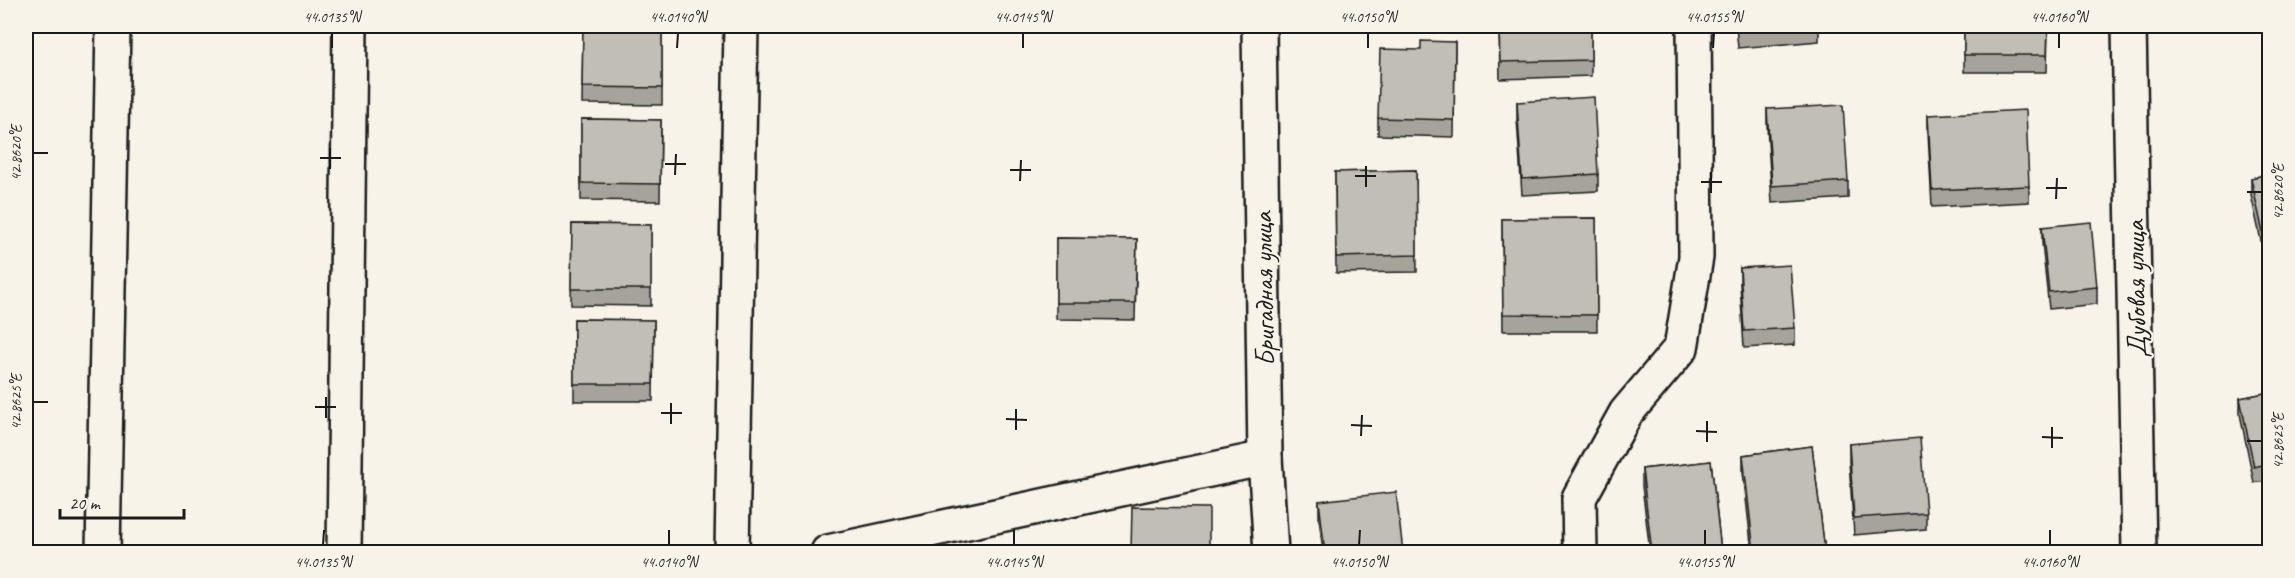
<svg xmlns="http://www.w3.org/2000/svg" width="2295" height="578" font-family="Caveat,sans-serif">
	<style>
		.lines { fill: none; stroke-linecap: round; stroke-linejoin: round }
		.minor-casing { stroke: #1c1c1c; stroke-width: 38 }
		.minor { stroke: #f7f3e8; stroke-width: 33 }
		.wall { fill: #a5a39c; stroke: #1c1c1c; stroke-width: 1.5 }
		.shaded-wall { fill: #86857f; stroke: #1c1c1c; stroke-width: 1.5 }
		.building { fill: #c0beb5; stroke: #1c1c1c; stroke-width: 1.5 }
		.ticks { fill: none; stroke: #1c1c1c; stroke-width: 2 }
		.labels { text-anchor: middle; stroke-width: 4.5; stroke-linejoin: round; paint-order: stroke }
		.street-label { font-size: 28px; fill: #1c1c1c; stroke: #f7f3e8 }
		.neatline { fill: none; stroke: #1c1c1c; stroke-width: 2 }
		.ticks-label { font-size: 15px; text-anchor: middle; fill: #1c1c1c }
	</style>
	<rect width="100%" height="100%" fill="#f7f3e8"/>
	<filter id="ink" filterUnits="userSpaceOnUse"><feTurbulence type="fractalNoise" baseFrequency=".0167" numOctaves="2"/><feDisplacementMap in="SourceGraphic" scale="12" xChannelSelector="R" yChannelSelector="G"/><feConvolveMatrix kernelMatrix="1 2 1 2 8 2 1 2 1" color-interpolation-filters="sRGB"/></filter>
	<g filter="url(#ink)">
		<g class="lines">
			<defs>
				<g id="minor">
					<path d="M 1259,26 L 1265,458 L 1271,552"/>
					<path d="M 2129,26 L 2139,552"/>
					<path d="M 103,552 L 113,26"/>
					<path d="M 344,552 L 350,26"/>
					<path d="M 732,552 L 741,26"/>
					<path d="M 828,552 L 1265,458"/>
					<path d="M 1580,552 L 1579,498 L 1626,413 L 1681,348 L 1696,257 L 1694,26"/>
				</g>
			</defs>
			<!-- minor casing -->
			<use href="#minor" class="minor-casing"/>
			<!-- minor -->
			<use href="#minor" class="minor"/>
		</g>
		<!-- wall -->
		<g class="wall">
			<path d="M 583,26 L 662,26 L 662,105 L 582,104 Z"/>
			<path d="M 1499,26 L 1591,26 L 1591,76 L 1500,79 Z"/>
			<path d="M 1736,26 L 1819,26 L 1819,41 L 1738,48 Z"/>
			<path d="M 1964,26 L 2048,26 L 2047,72 L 1964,72 Z"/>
			<path d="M 1455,42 L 1454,137 L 1378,135 L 1378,118 L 1421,50 Z"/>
			<path d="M 1517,102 L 1598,174 L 1598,191 L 1522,195 L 1517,119 Z"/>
			<path d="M 1767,109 L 1848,181 L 1848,198 L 1772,203 L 1767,126 Z"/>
			<path d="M 1928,115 L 2029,186 L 2029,202 L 1932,207 L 1928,132 Z"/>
			<path d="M 581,119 L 661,120 L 660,201 L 581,200 Z"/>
			<path d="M 1416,170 L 1417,272 L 1336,273 L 1335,172 Z"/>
			<path d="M 2270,174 L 2270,273 L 2268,273 L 2251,195 L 2251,178 Z"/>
			<path d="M 1596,218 L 1597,331 L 1503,331 L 1502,219 Z"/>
			<path d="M 572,224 L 651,225 L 651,306 L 571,305 Z"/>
			<path d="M 2042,227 L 2097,287 L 2097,304 L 2049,309 L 2042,243 Z"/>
			<path d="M 1056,238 L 1137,239 L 1135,320 L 1056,319 Z"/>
			<path d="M 1740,268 L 1795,328 L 1795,345 L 1744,348 L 1740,284 Z"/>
			<path d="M 574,319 L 654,320 L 653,401 L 574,401 Z"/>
			<path d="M 2270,392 L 2270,480 L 2254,483 L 2240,414 L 2240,398 Z"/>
			<path d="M 1849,444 L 1926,513 L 1926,529 L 1854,535 L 1849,461 Z"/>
			<path d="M 1812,446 L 1825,552 L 1752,552 L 1743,472 L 1743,455 Z"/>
			<path d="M 1711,461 L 1721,552 L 1650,552 L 1642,486 L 1642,469 Z"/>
			<path d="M 1319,501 L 1403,552 L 1323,552 L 1319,518 Z"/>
		</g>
		<!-- shaded-wall -->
		<rect class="shaded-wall" x="2268" y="256" width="2" height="17"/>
		<!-- building -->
		<g class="building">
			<path d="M 583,26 L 662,26 L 662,88 L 582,87 Z"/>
			<path d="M 1499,26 L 1591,26 L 1591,60 L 1500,62 Z"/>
			<path d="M 1738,26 L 1801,26 L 1738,31 Z"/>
			<path d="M 1964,26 L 2048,26 L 2047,55 L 1964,55 Z"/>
			<path d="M 1421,41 L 1455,42 L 1454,120 L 1378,118 L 1380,49 L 1421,50 Z"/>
			<path d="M 1594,97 L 1598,174 L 1522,179 L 1517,102 Z"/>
			<path d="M 1843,105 L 1848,181 L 1772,186 L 1767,109 Z"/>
			<path d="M 2026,110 L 2029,186 L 1932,190 L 1928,115 Z"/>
			<path d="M 581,119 L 661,120 L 660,184 L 581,183 Z"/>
			<path d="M 1416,170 L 1417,255 L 1336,257 L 1335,172 Z"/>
			<path d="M 2270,174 L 2270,256 L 2268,256 L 2251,178 Z"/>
			<path d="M 1596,218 L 1597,315 L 1503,314 L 1502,219 Z"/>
			<path d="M 2091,222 L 2097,287 L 2049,292 L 2042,227 Z"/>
			<path d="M 572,224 L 651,225 L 651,289 L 571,289 Z"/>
			<path d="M 1056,238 L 1137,239 L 1135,303 L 1056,303 Z"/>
			<path d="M 1790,265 L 1795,328 L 1744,331 L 1740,268 Z"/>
			<path d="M 574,319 L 654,320 L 653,384 L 574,384 Z"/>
			<path d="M 2270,392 L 2270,463 L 2254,467 L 2240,398 Z"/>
			<path d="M 1920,438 L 1926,513 L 1854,518 L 1849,444 Z"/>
			<path d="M 1812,446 L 1825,551 L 1816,552 L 1754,552 L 1743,455 Z"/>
			<path d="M 1711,461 L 1721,551 L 1704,552 L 1652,552 L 1642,469 Z"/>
			<path d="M 1396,492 L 1403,552 L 1325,552 L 1319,501 Z"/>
			<path d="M 1132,507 L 1209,508 L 1209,552 L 1131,552 Z"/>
		</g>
	</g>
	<!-- ticks -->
	<path class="ticks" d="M 332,48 L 332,33M 677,48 L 678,33M 1023,48 L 1023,33M 1368,48 L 1368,33M 1713,48 L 1714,33M 2059,48 L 2059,33M 33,153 L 48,153M 320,158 L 341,158M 665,164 L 686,164M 330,169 L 330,148M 1010,170 L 1031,170M 675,175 L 676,154M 1355,176 L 1376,176M 1020,181 L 1021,160M 1701,182 L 1722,182M 1366,187 L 1366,166M 2046,188 L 2067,188M 2247,192 L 2262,192M 1711,193 L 1711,172M 2056,199 L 2057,178M 33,402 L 48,402M 315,407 L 336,407M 661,413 L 682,413M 326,418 L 326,397M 1006,419 L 1027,420M 671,424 L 671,403M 1351,425 L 1372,426M 1016,430 L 1016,409M 1696,431 L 1717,432M 1361,436 L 1362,415M 2042,437 L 2063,438M 2247,441 L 2262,441M 1707,442 L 1707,421M 2052,448 L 2052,427M 323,545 L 324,530M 669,545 L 669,530M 1014,545 L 1014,530M 1359,545 L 1360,530M 1705,545 L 1705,530M 2050,545 L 2050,530"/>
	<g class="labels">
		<!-- street labels -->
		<g class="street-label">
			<text transform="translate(1263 289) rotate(-91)" y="10">Бригадная улица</text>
			<text transform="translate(2135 289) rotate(-91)" y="10">Дубовая улица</text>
		</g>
	</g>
	<!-- margin -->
	<rect width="2295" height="578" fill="none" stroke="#f7f3e8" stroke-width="66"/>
	<!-- scale -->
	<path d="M60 509v9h124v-9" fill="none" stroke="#1c1c1c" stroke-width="3"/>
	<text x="69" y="509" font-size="18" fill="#1c1c1c" stroke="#f7f3e8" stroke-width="4.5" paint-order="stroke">20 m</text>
	<rect x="33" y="33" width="2229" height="512" class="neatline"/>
	<g class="ticks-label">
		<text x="332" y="22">44.0135°N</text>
		<text x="678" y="22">44.0140°N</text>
		<text x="1023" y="22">44.0145°N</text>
		<text x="1368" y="22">44.0150°N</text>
		<text x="1714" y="22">44.0155°N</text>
		<text x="2059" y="22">44.0160°N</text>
		<text transform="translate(16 153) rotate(-90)" y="5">42.8620°E</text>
		<text transform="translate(2278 192) rotate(-90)" y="5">42.8620°E</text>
		<text transform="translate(16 402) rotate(-90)" y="5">42.8625°E</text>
		<text transform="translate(2278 441) rotate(-90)" y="5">42.8625°E</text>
		<text x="323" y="567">44.0135°N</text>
		<text x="669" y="567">44.0140°N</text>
		<text x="1014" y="567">44.0145°N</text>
		<text x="1359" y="567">44.0150°N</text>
		<text x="1705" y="567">44.0155°N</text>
		<text x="2050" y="567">44.0160°N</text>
	</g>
</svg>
